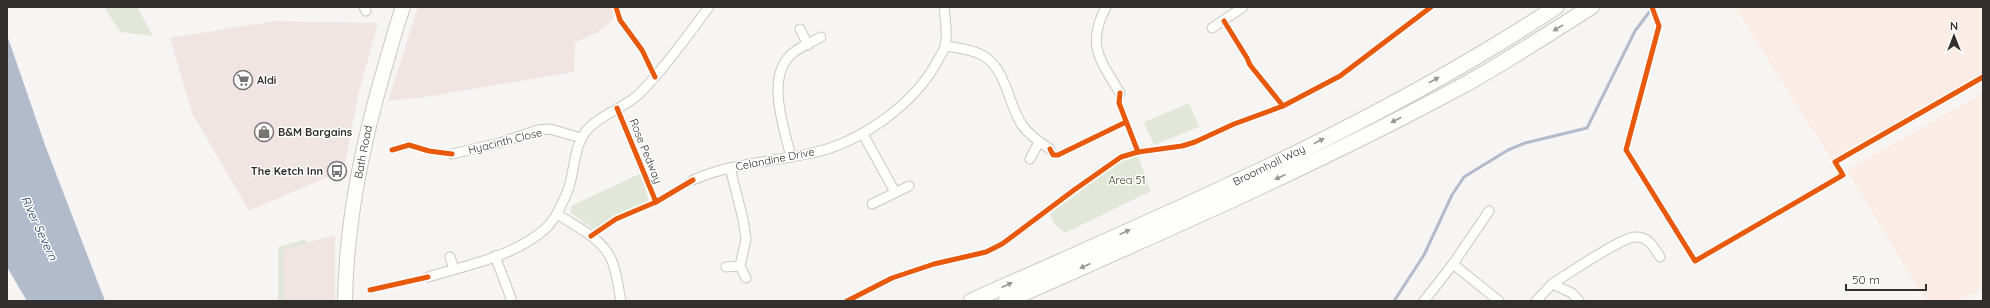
<svg xmlns="http://www.w3.org/2000/svg" width="1990" height="308" font-family="Quicksand,sans-serif">
	<style>
		.commercial { fill: #f1e5e3 }
		.industrial { fill: #fbece6 }
		.green { fill: #e1e8d9 }
		.water { fill: #b1bbcc }
		.lines { fill: none; stroke-linecap: round; stroke-linejoin: round }
		.stream { stroke: #b1bbcc; stroke-width: 3 }
		.minor-casing { stroke: #cac8c7; stroke-width: 11 }
		.primary-casing { stroke: #cac8c7; stroke-width: 16 }
		.trunk-casing { stroke: #cac8c7; stroke-width: 17 }
		.minor { stroke: #fefefd; stroke-width: 9 }
		.primary { stroke: #fefefd; stroke-width: 14 }
		.trunk { stroke: #fefefd; stroke-width: 15 }
		.cycleway-casing { stroke: #fff; stroke-width: 8 }
		.cycleway { stroke: #e8590c; stroke-width: 5 }
		.oneway { fill: #989796 }
		.labels { text-anchor: middle; stroke-width: 3; stroke-linejoin: round; paint-order: stroke }
		.poi-label { font-size: 11px; font-weight: bold; fill: #32302f; stroke: #fff; text-anchor: start }
		.street-label { font-size: 11px; fill: #32302f; stroke: #fff }
		.park-label { font-size: 11px; fill: #2d4319; stroke: #fff }
		.water-label { font-size: 12px; font-style: italic; fill: #23385d; stroke: #fff }
	</style>
	<rect width="100%" height="100%" fill="#f7f5f3"/>
	<!-- commercial -->
	<g class="commercial">
		<path d="M 418,7 L 612,7 L 614,19 L 598,32 L 575,43 L 574,72 L 426,97 L 388,101 Z"/>
		<path d="M 275,21 L 378,23 L 358,96 L 344,170 L 249,211 L 192,113 L 170,38 Z"/>
		<path d="M 335,235 L 335,301 L 284,301 L 282,249 Z"/>
	</g>
	<!-- industrial -->
	<g class="industrial">
		<path d="M 1735,7 L 1983,7 L 1983,73 L 1832,161 Z"/>
		<path d="M 1983,93 L 1983,288 L 1958,301 L 1926,301 L 1847,170 Z"/>
	</g>
	<!-- green -->
	<g class="green">
		<path d="M 104,7 L 137,7 L 153,36 L 120,32 Z"/>
		<path d="M 1189,103 L 1199,127 L 1154,145 L 1144,122 Z"/>
		<path d="M 1138,156 L 1151,191 L 1065,233 L 1055,225 L 1050,214 L 1116,164 Z"/>
		<path d="M 641,173 L 649,202 L 617,216 L 595,230 L 571,213 L 571,206 Z"/>
		<path d="M 306,239 L 307,243 L 283,250 L 284,301 L 278,301 L 278,247 Z"/>
	</g>
	<!-- water -->
	<path class="water" d="M 7,35 L 45,145 L 105,301 L 27,301 L 7,267 Z"/>
	<g class="lines">
		<!-- stream -->
		<path class="stream" d="M 1394,301 L 1424,255 L 1452,195 L 1464,177 L 1508,150 L 1525,143 L 1587,128 L 1635,31 L 1653,7"/>
		<defs>
			<g id="minor">
				<path d="M 364,7 L 366,11"/>
				<path d="M 1106,7 C 1086,45 1100,60 1120,93"/>
				<path d="M 1212,28 L 1243,7"/>
				<path d="M 800,29 L 808,45"/>
				<path d="M 945,46 C 958,48 972,49 984,56 C 1007,71 1008,104 1022,125 C 1029,135 1039,142 1050,149"/>
				<path d="M 863,134 L 895,192"/>
				<path d="M 452,154 L 499,143 L 538,130 L 550,129 L 581,138"/>
				<path d="M 791,157 C 784,127 764,75 794,52 C 802,46 812,42 821,37"/>
				<path d="M 1030,159 L 1039,142"/>
				<path d="M 730,168 L 743,219 L 746,239 L 740,266 L 746,278"/>
				<path d="M 693,180 C 731,163 772,162 812,153 C 860,143 915,104 938,60 C 940,56 944,51 945,46 C 948,37 945,17 944,7"/>
				<path d="M 872,204 L 909,186"/>
				<path d="M 1489,211 L 1453,264 L 1499,301"/>
				<path d="M 557,214 C 575,226 602,238 611,259 C 617,271 618,287 621,301"/>
				<path d="M 495,256 L 512,301"/>
				<path d="M 450,257 L 454,269"/>
				<path d="M 726,267 L 740,266"/>
				<path d="M 428,277 C 467,265 513,257 545,229 C 556,219 562,204 568,190 C 575,171 573,147 587,130 C 601,114 624,108 639,94 C 665,68 687,36 709,7"/>
				<path d="M 1552,284 C 1568,274 1620,238 1635,237 C 1648,236 1654,247 1660,257"/>
				<path d="M 1424,301 L 1453,264"/>
				<path d="M 1536,301 L 1552,284 L 1572,293 L 1579,301"/>
			</g>
			<path id="primary" d="M 345,301 C 346,225 361,150 382,77 C 389,53 395,30 403,7"/>
			<g id="trunk">
				<path d="M 971,301 C 1170,213 1374,127 1556,7"/>
				<path d="M 1006,301 C 1159,233 1314,166 1462,86 C 1506,62 1548,34 1591,7"/>
			</g>
		</defs>
		<!-- minor casing -->
		<use href="#minor" class="minor-casing"/>
		<!-- primary casing -->
		<use href="#primary" class="primary-casing"/>
		<!-- trunk casing -->
		<use href="#trunk" class="trunk-casing"/>
		<!-- minor -->
		<use href="#minor" class="minor"/>
		<!-- primary -->
		<use href="#primary" class="primary"/>
		<!-- trunk -->
		<use href="#trunk" class="trunk"/>
		<defs>
			<g id="cycleway">
				<path d="M 616,7 L 620,20 L 642,50 L 655,77"/>
				<path d="M 1652,7 L 1659,26 L 1626,150 L 1695,261 L 1843,175 L 1835,162 L 1983,77"/>
				<path d="M 1224,21 L 1247,58 L 1250,65 L 1283,106"/>
				<path d="M 1120,93 L 1119,103 L 1138,152"/>
				<path d="M 617,108 L 656,202"/>
				<path d="M 1050,149 L 1053,155 L 1058,155 L 1126,122"/>
				<path d="M 392,150 L 409,145 L 429,151 L 452,154"/>
				<path d="M 591,236 L 616,219 L 656,202 L 693,180"/>
				<path d="M 370,290 L 428,277"/>
				<path d="M 847,301 L 892,278 L 934,264 L 986,252 L 1002,244 L 1074,190 L 1121,157 L 1138,152 L 1182,146 L 1195,142 L 1234,124 L 1283,106 L 1340,76 L 1431,7"/>
			</g>
		</defs>
		<!-- cycleway casing -->
		<use href="#cycleway" class="cycleway-casing"/>
		<!-- cycleway -->
		<use href="#cycleway" class="cycleway"/>
	</g>
	<!-- one-way arrows -->
	<defs><path id="oneway-solid" d="M-6-.8H1V-3.2L6.5 0L1 3.2V.8H-6Z"/></defs>
	<g class="oneway">
		<use href="#oneway-solid" transform="translate(1558 28) rotate(148)"/>
		<use href="#oneway-solid" transform="translate(1434 80) rotate(-29)"/>
		<use href="#oneway-solid" transform="translate(1396 120) rotate(153)"/>
		<use href="#oneway-solid" transform="translate(1319 141) rotate(-27)"/>
		<use href="#oneway-solid" transform="translate(1280 177) rotate(155)"/>
		<use href="#oneway-solid" transform="translate(1125 232) rotate(-25)"/>
		<use href="#oneway-solid" transform="translate(1085 266) rotate(156)"/>
		<use href="#oneway-solid" transform="translate(1007 285) rotate(-24)"/>
	</g>
	<!-- icons -->
	<defs>
		<symbol id="supermarket-ring" viewBox="-11 -11 22 22"><circle r="9.5" fill="#fff" stroke="#777574" stroke-width="1.5"/><path d="M-6-5.5h2.5l.6 2H6L4.5 2H-2.5L-4.4-4H-6ZM-1.5 3.2a1.3 1.3 0 1 0 .1 0ZM3 3.2a1.3 1.3 0 1 0 .1 0Z" fill="#777574"/></symbol>
		<symbol id="shop-ring" viewBox="-11 -11 22 22"><circle r="9.5" fill="#fff" stroke="#777574" stroke-width="1.5"/><path d="M-5-2.5h2.3a2.7 3.5 0 0 1 5.4 0H5L5.5 6h-11ZM-1.5-2.5h3a1.5 2.3 0 0 0-3 0Z" fill="#777574"/></symbol>
		<symbol id="bus-ring" viewBox="-11 -11 22 22"><circle r="9.5" fill="#fff" stroke="#777574" stroke-width="1.5"/><path d="M-5-6H5V4H4V6H2V4H-2V6H-4V4H-5ZM-3.5-4V0h7V-4ZM-3.5 1.2v1.5H-2V1.2ZM2 1.2v1.5H3.5V1.2Z" fill="#777574"/></symbol>
	</defs>
	<g fill-rule="evenodd">
		<use href="#supermarket-ring" x="232" y="69" width="22" height="22"/>
		<use href="#shop-ring" x="253" y="121" width="22" height="22"/>
		<use href="#bus-ring" x="326" y="160" width="22" height="22"/>
	</g>
	<g class="labels">
		<!-- poi labels -->
		<g class="poi-label">
			<text x="257" y="84">Aldi</text>
			<text x="278" y="136">B&amp;M Bargains</text>
			<text x="323" y="175" text-anchor="end">The Ketch Inn</text>
		</g>
		<!-- street labels -->
		<g class="street-label">
			<text transform="translate(505 141) rotate(-14)" y="4">Hyacinth Close</text>
			<text transform="translate(646 151) rotate(68)" y="4">Rose Pedway</text>
			<text transform="translate(363 152) rotate(-79)" y="4">Bath Road</text>
			<text transform="translate(775 159) rotate(-11)" y="4">Celandine Drive</text>
			<text transform="translate(1269 165) rotate(-26)" y="4">Broomhall Way</text>
		</g>
		<!-- park labels -->
		<g class="park-label">
			<text x="1127" y="184">Area 51</text>
		</g>
		<!-- water labels -->
		<g class="water-label">
			<text transform="translate(39 228) rotate(65)" y="4">River Severn</text>
		</g>
	</g>
	<!-- border -->
	<rect width="1990" height="308" fill="none" stroke="#32302f" stroke-width="16"/>
	<!-- north arrow -->
	<g transform="translate(1954 36)" stroke="#ffffff" stroke-width="3" paint-order="stroke">
	<path d="M0-3L7 15L0 10L-7 15Z" fill="#32302f"/>
	<text y="-6" font-size="11" font-weight="bold" text-anchor="middle" fill="#32302f">N</text>
	</g>
	<!-- scale -->
	<path d="M1846 284v6h80v-6" fill="none" stroke="#32302f" stroke-width="2"/>
	<text x="1852" y="284" font-size="12" fill="#32302f" stroke="#ffffff" stroke-width="3" paint-order="stroke">50 m</text>
</svg>
